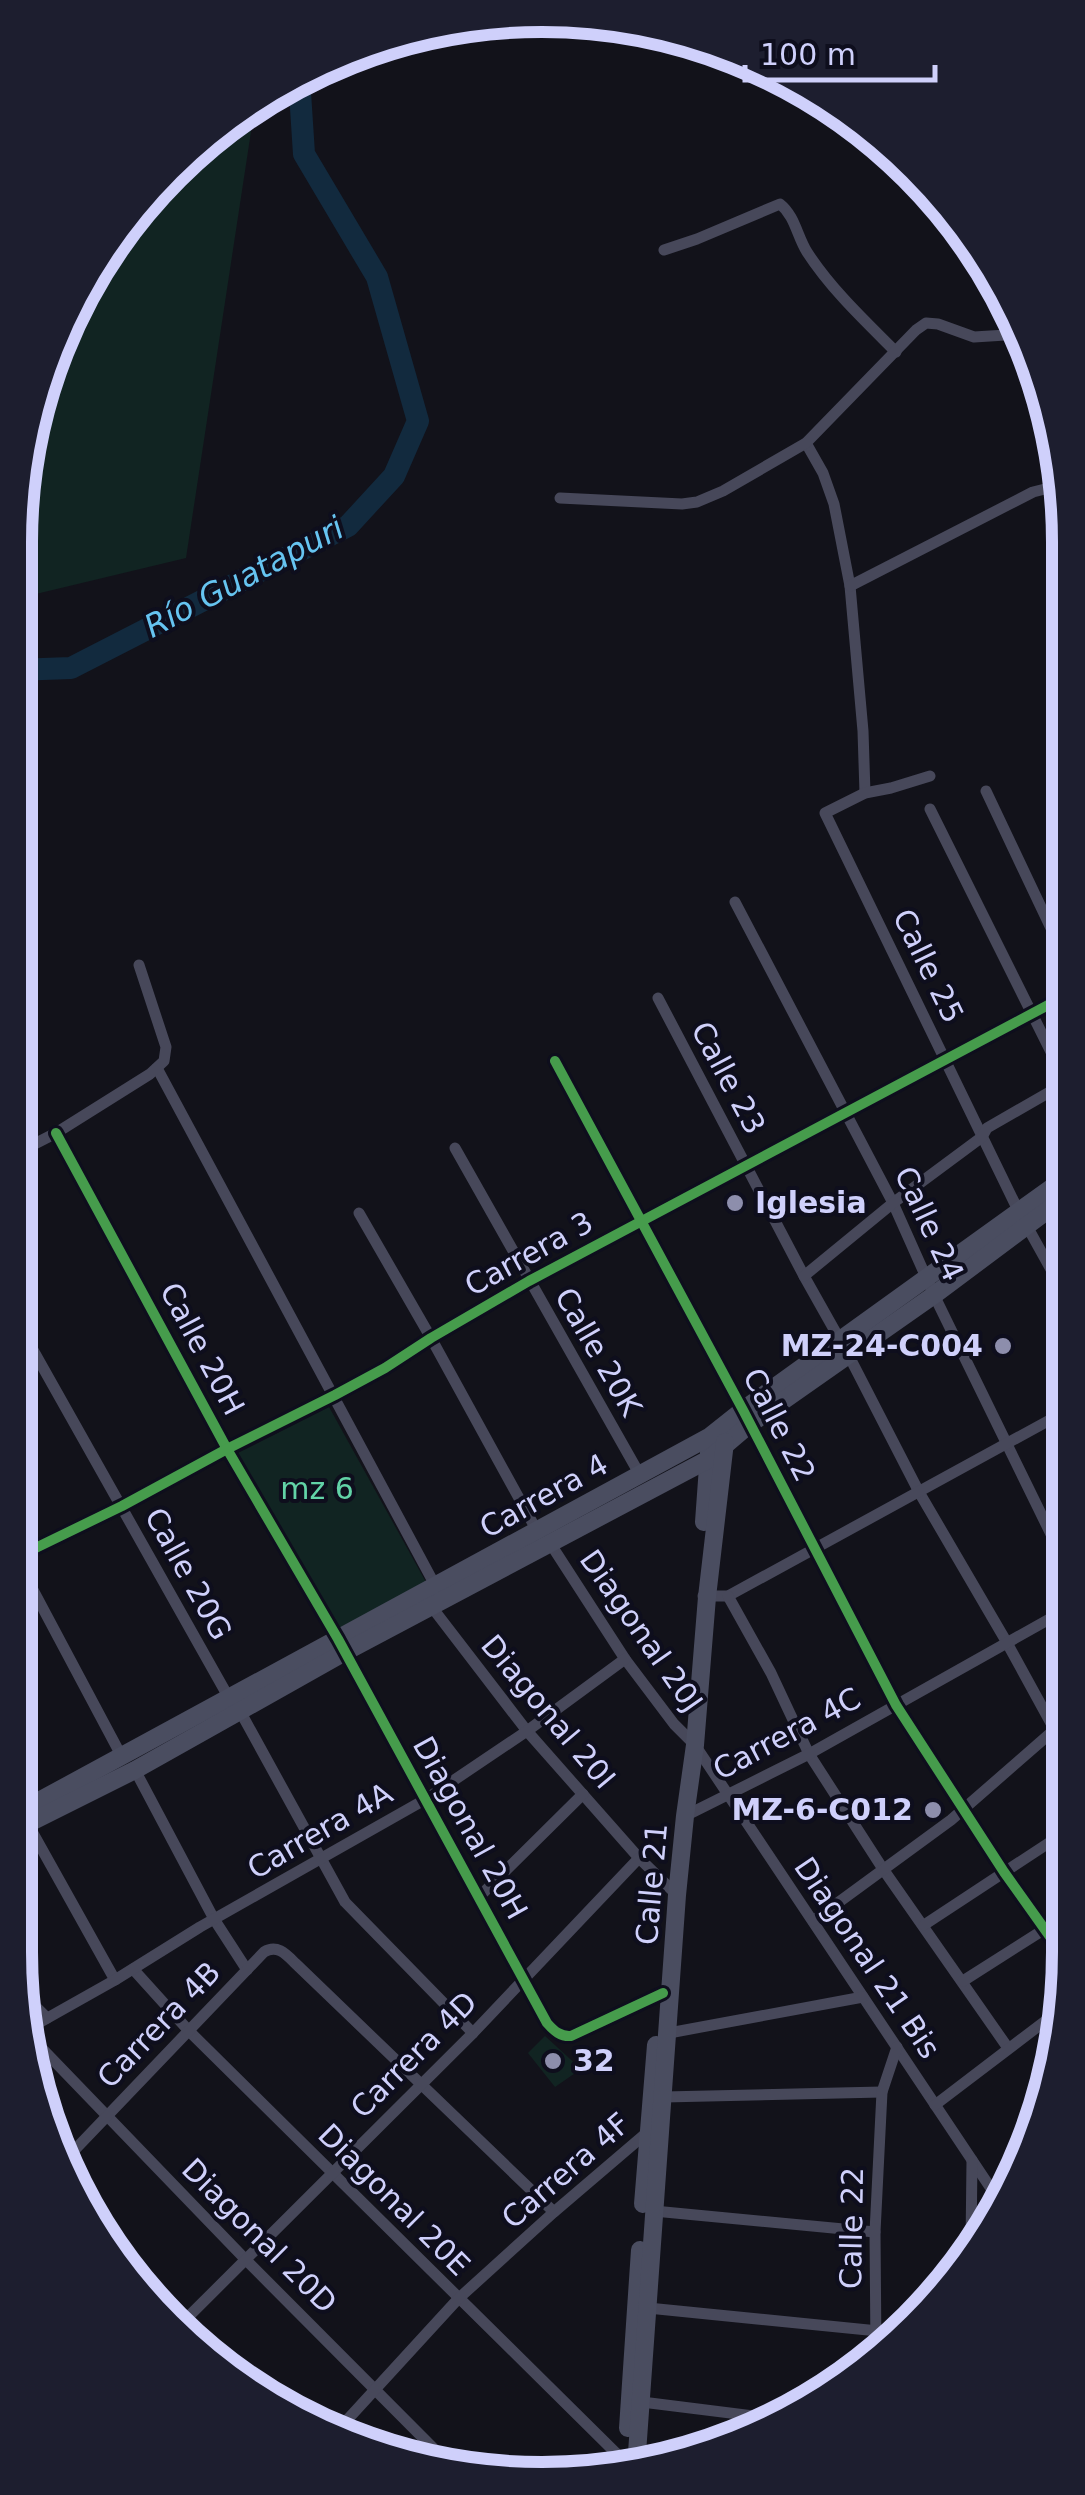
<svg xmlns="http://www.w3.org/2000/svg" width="1085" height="2495" font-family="'DejaVu Sans',sans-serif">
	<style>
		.green { fill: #112422 }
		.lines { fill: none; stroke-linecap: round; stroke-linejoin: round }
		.river { stroke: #122a3e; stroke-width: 22 }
		.street { stroke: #47485a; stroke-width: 11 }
		.secondary { stroke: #4a4d60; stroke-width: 18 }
		.cycleway-casing { stroke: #0e0e1d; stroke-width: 16 }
		.cycleway { stroke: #469c4c; stroke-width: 10 }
		.poi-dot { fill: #8d8eac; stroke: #0e0e1d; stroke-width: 4 }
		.labels { text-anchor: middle; stroke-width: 8; stroke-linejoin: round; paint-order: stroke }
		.street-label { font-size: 30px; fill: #cfd0fb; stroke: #0e0e1d }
		.poi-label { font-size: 30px; font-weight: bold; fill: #cfd0fb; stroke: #0e0e1d; text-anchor: start }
		.park-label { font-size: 30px; fill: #62d3a7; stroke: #0e0e1d }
		.water-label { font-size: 32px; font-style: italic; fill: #66c4f1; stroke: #0e0e1d }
		.rim { fill: none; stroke: #cfd0fb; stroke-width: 12 }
	</style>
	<rect width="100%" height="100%" fill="#12121a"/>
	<!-- green -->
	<g class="green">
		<path d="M 254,112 L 186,558 L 15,599 L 15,542 L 43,372 L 146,194 Z"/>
		<path d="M 329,1407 L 427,1584 L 338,1631 L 238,1453 Z"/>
		<path d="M 545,2036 L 581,2069 L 555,2087 L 528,2053 Z"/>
	</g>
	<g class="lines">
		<!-- river -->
		<path class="river" d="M 15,670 L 71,668 L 348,526 L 394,476 L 418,421 L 377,277 L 304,154 L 299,77"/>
		<!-- street -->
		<g class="street">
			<path d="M 664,250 L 697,239 L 780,204 C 795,216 797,236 807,252 C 831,289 864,320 896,352"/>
			<path d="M 806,443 L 823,473 L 834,504 L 850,586 L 863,731 L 865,793"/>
			<path d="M 560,498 L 682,504 L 697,502 L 723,491 L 806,443 L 916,330 L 926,323 L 938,324 L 974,337 L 1023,334"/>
			<path d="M 850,586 L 1033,492 L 1065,484"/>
			<path d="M 930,776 L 891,788 L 865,793 L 825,813 L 1018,1210 L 1068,1300"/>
			<path d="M 986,791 L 1067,962"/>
			<path d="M 930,809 L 1066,1082"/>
			<path d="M 735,902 L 893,1203 L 934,1295 L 1069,1571"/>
			<path d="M 658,998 L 804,1276 L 849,1356 L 919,1492 L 1006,1641 L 1069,1756"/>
			<path d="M 555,1061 L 743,1410 L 896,1705 L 1004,1872 L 1068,1962"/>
			<path d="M 157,1068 L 436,1587"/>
			<path d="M 56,1133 L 227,1449 L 338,1639 L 547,2023 C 554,2031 561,2037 571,2036 L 663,1993"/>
			<path d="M 455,1148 L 640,1475"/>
			<path d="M 15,1154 L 56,1133 L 150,1074 L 164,1061 L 166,1047 L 139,965"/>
			<path d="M 359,1213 L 431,1338 L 537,1531"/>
			<path d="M 804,1276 L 893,1203 L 982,1137 L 987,1128 L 1067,1082"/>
			<path d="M 15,1318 L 229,1698"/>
			<path d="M 550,1543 L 625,1659 L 674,1724 L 695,1745 L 998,2199"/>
			<path d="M 15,1556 L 122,1757"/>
			<path d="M 15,1558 L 122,1506 L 227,1449 L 335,1395 L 385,1368 L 431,1338 L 529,1281 L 1067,995"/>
			<path d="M 703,1596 L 728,1596 L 1068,1410"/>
			<path d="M 728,1596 L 771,1673 L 809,1754 L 883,1869 L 1008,2048"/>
			<path d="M 431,1606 L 527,1731 L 639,1858 L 677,1895"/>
			<path d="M 240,1711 L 345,1902 L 473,2033"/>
			<path d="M 135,1770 L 214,1919 L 247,1970"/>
			<path d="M 15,1801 L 115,1980"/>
			<path d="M 685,1816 L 809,1754 L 1069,1608"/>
			<path d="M 478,1898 L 583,1794"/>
			<path d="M 813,1921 L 951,1820 L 1069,1717"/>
			<path d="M 924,1925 L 1070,1829"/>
			<path d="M 133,1969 L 189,2031 L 625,2462"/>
			<path d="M 963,1981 L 1070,1913"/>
			<path d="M 22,1993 L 47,2018"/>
			<path d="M 28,2029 L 115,1980 L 200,1927 L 426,1799 L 527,1731 L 625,1659"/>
			<path d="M 669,2033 L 863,1997"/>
			<path d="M 29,2035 L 246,2260 L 455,2470"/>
			<path d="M 664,2097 L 882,2092"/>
			<path d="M 935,2105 L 1061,2009"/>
			<path d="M 65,2160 L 264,1952 C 277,1944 286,1954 295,1963 L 554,2212"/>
			<path d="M 654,2211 L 875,2232"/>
			<path d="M 971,2245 L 972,2160"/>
			<path d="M 648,2308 L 898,2333"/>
			<path d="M 178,2327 L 473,2033 L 639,1858"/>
			<path d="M 876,2352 L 875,2232 L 882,2092 L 897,2047"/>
			<path d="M 642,2402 L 778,2419"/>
			<path d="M 337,2431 L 458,2299 L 554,2212 L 650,2130"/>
		</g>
		<!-- secondary -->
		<g class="secondary">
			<path d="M 704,1522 L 709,1453"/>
			<path d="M 15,1814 L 709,1437 L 743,1410 L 1068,1176"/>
			<path d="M 15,1830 L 135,1770 L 345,1652 L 709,1459 L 750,1424 L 934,1295 L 1068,1195"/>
			<path d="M 643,2204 L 656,2045"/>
			<path d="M 628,2428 L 640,2250"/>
			<path d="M 636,2467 L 677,1895 L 685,1816 L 695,1745 L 707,1597 L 725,1442"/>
		</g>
		<defs>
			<g id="cycleway">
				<path d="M 555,1061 L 743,1410 L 896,1705 L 1004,1872 L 1068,1962"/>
				<path d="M 56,1133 L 227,1449 L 338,1639 L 547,2023 C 554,2031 561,2037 571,2036 L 663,1993"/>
				<path d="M 15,1558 L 122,1506 L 227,1449 L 335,1395 L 385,1368 L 431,1338 L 529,1281 L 1067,995"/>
			</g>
		</defs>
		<!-- cycleway casing -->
		<use href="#cycleway" class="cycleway-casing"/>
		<!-- cycleway -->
		<use href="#cycleway" class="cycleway"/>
	</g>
	<!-- markers -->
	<g class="poi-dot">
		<circle cx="735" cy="1203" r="10"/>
		<circle cx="1003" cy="1346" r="10"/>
		<circle cx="933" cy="1810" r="10"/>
		<circle cx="553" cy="2061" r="10"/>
	</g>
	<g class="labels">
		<!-- street labels -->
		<g class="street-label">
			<text transform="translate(928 966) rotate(64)" y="10">Calle 25</text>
			<text transform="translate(728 1078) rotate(62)" y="10">Calle 23</text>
			<text transform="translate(929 1224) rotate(65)" y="10">Calle 24</text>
			<text transform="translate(529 1254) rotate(-29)" y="10">Carrera 3</text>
			<text transform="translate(202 1349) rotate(62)" y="10">Calle 20H</text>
			<text transform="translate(598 1352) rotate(60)" y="10">Calle 20K</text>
			<text transform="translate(779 1425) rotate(63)" y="10">Calle 22</text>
			<text transform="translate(544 1496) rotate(-29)" y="10">Carrera 4</text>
			<text transform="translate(188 1574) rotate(61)" y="10">Calle 20G</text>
			<text transform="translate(641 1631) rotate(55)" y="10">Diagonal 20J</text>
			<text transform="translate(548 1712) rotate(50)" y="10">Diagonal 20I</text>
			<text transform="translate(787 1734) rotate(-28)" y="10">Carrera 4C</text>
			<text transform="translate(470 1828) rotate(61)" y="10">Diagonal 20H</text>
			<text transform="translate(320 1831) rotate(-30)" y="10">Carrera 4A</text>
			<text transform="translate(652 1884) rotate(-85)" y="10">Calle 21</text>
			<text transform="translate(867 1958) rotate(56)" y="10">Diagonal 21 Bis</text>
			<text transform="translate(159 2025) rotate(-46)" y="10">Carrera 4B</text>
			<text transform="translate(414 2055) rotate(-45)" y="10">Carrera 4D</text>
			<text transform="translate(566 2171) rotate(-41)" y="10">Carrera 4F</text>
			<text transform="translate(394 2200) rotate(45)" y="10">Diagonal 20E</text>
			<text transform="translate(852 2228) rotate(-89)" y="10">Calle 22</text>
			<text transform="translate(259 2236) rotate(45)" y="10">Diagonal 20D</text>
		</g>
		<!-- poi labels -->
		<g class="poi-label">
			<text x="755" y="1213">Iglesia</text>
			<text x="983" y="1356" text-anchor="end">MZ-24-C004</text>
			<text x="913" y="1820" text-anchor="end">MZ-6-C012</text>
			<text x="573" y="2071">32</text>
		</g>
		<!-- park labels -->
		<g class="park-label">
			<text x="317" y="1499">mz 6</text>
		</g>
		<!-- water labels -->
		<g class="water-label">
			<text transform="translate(244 577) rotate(-28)" y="11">Río Guatapuri</text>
		</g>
	</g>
	<!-- crop -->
	<path d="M0 0H1085V2495H0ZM542 32H542A510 510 0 0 1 1052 542V1952A510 510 0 0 1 542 2462H542A510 510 0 0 1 32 1952V542A510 510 0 0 1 542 32Z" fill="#1d1e2f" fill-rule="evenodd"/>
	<path class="rim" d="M542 32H542A510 510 0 0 1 1052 542V1952A510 510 0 0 1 542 2462H542A510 510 0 0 1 32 1952V542A510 510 0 0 1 542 32Z"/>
	<!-- scale -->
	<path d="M745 65v15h190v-15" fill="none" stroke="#cfd0fb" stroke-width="5"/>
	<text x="760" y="65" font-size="30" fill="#cfd0fb" stroke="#0e0e1d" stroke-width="8" paint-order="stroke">100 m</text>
</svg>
